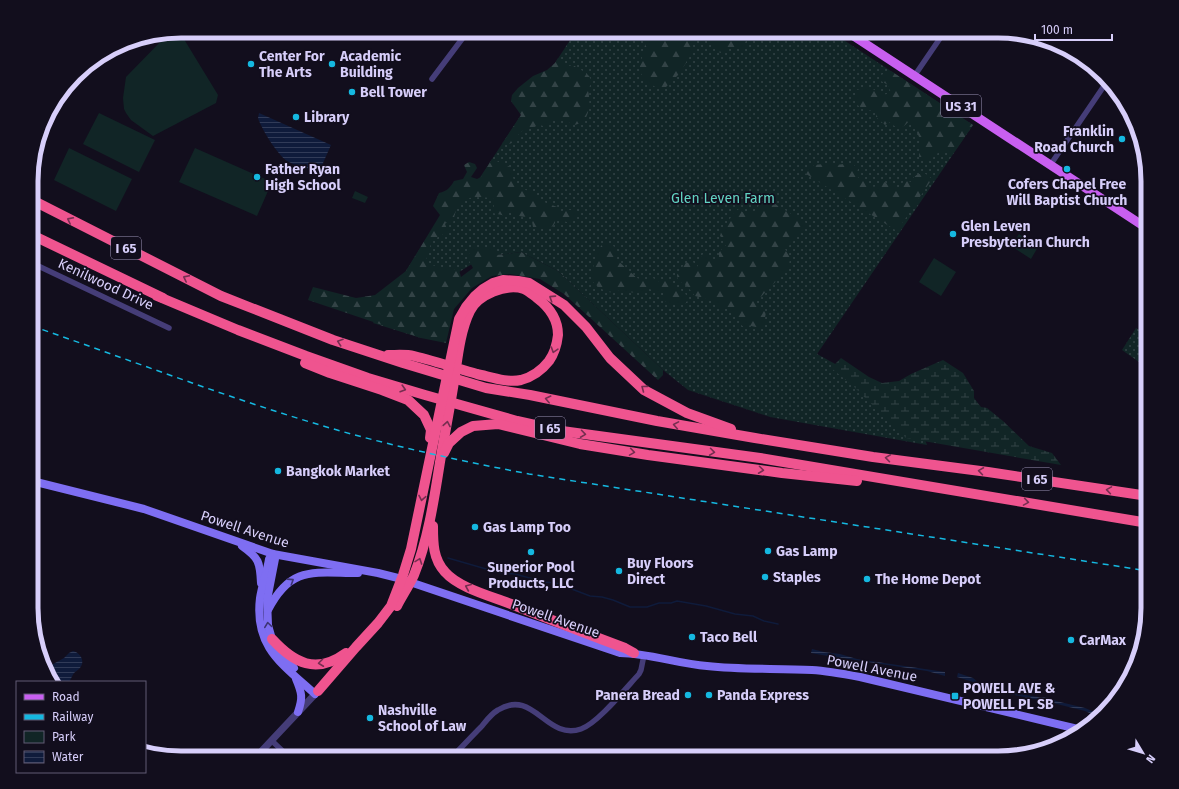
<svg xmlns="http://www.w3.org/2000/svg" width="1179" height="789" font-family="'Fira Sans',sans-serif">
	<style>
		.green { fill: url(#green-dots) }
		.forest { fill: url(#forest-firs) }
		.wetland { fill: url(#wetland-marsh) }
		.pitch { fill: #112526 }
		.water { fill: url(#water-rules) }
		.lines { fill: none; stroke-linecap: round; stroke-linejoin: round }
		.stream { stroke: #0f1b3b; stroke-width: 1.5 }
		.minor { stroke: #453d78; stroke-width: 5.5 }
		.tertiary { stroke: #453d78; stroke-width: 7 }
		.secondary { stroke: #7e6ef2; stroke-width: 8 }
		.primary { stroke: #c85ff0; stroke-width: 9 }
		.motorway { stroke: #ef548f; stroke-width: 10 }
		.rail { stroke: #15b8e0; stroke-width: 1.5; stroke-dasharray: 6 5; stroke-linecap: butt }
		.oneway { stroke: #752e50 }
		.oneway2 { stroke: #3d3472 }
		.poi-dot { fill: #15b8e0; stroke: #120e1d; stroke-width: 1.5 }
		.labels { text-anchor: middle; stroke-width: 3.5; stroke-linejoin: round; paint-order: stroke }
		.shield { fill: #120e1d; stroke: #9c94b8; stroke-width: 1 }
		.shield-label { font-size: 13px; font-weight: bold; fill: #d7cefa }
		.poi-label { font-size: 14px; font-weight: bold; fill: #d7cefa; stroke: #120e1d; text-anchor: start }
		.park-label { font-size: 14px; fill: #62d3c2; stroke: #120e1d }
		.street-label { font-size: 14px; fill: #d7cefa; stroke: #120e1d }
		.rim { fill: none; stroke: #d7cefa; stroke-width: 5 }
	</style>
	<defs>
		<pattern id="green-dots" width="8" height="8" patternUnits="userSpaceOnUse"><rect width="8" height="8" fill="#112526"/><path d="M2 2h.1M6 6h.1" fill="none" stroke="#334346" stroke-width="1.8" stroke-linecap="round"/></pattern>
		<pattern id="forest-firs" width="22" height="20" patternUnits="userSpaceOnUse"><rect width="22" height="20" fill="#112526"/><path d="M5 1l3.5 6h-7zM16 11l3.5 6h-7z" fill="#334346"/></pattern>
		<pattern id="wetland-marsh" width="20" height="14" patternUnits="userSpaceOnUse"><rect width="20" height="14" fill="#112526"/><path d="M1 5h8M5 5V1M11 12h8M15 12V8" fill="none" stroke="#334346"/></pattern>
		<pattern id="water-rules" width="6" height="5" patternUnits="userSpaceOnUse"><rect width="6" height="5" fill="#0f1b3b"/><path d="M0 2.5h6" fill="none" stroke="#313b58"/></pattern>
	</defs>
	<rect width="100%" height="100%" fill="#120e1d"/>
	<!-- green -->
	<g class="green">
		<path d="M 576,31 L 830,31 L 973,125 L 817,354 L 912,406 L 927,445 L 770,417 L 688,390 L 663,370 L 558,271 L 521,252 L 483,257 L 456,274 L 421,338 L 373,323 L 457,190 L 477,182 Z"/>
		<path d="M 1146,327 L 1148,328 L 1148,348 L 1139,362 L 1122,350 L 1136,328 L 1143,332 Z"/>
	</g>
	<!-- forest -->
	<g class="forest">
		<path d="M 651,31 L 660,31 L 663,33 L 677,35 L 679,38 L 686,35 L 692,39 L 693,51 L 680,73 L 666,87 L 661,90 C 650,84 645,81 639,70 L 646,41 Z"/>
		<path d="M 703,31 L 776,31 L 771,37 L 761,32 L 749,34 L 743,47 L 732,48 L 720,53 Z"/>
		<path d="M 558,58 L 569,66 L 573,65 C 583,72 597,75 588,90 C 590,100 591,116 581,123 C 579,124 577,124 574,125 L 566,121 L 559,120 L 550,121 L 543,126 L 540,125 C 534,127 525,128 521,132 C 513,139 517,145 502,144 L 521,115 L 511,101 L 512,95 L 518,88 L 533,76 L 547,70 L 555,63 Z"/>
		<path d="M 891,71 L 973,125 L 955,151 L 938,151 L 937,155 L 927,161 L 919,159 L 920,139 L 911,119 C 902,129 900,131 889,122 L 885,125 L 876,117 L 877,111 L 865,110 L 856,104 L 857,90 C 868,86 873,88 882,95 L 891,93 L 888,85 L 881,81 L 881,75 Z"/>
		<path d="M 492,159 L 510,167 L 513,178 L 519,188 L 533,192 L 536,199 L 557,207 L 558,212 L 566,210 L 576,210 L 578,214 L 574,221 L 567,222 L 555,219 L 555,223 L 552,227 L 541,229 L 533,227 L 532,221 L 532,216 C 523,218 509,216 508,206 L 506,216 L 493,213 L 494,204 L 493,198 C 468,196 457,196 453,224 L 449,220 L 445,224 L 448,232 L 432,240 L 425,264 L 459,270 L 461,277 L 473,268 L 467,257 L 472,249 L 482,246 L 493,249 L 497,255 L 521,252 L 558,271 L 663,370 L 663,375 L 658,380 L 564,294 L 540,279 L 510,274 L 492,276 L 472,288 L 454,309 L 446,343 L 421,338 L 308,300 L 313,287 L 356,298 L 375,295 L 406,271 L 440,215 L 433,206 L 439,193 C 447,191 450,188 454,181 L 463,179 L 467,172 L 464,165 L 469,162 L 475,164 L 477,168 L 471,177 L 477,179 L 481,177 Z"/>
		<path d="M 852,163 L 858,169 L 856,176 L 874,187 L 882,181 L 897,188 L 901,188 L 903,182 L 908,181 L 911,182 C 914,175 918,173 926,174 L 932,179 L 897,231 L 803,172 L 814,165 L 824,164 L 836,165 Z"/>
		<path d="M 767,199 L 806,223 C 799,233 795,242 785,249 L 790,257 L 789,266 L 782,275 L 755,303 L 766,312 L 764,323 L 760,328 L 747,325 L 742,326 C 740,320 735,316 732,310 L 719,307 L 713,301 L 695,296 L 686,285 L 678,281 L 677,275 L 685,263 L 693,262 L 697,267 C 700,263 700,258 703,254 L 715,262 L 719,257 L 719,252 L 728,243 L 720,236 L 722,229 L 725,227 L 734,212 L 739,209 L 745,214 L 757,210 L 759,204 Z"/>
		<path d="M 604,242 L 615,247 L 617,260 L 637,278 L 646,281 L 651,277 L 660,282 L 668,280 L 672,285 L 685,293 L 689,302 C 679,306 673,307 663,300 L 664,293 L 649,289 C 638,295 632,292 621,291 C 617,290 613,293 609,292 C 602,290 598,287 593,282 C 592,267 594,254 604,242 Z"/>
	</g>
	<!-- wetland -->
	<path class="wetland" d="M 841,358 L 869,377 L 882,383 L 899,381 L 911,374 L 943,360 L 963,373 L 974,391 L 974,398 L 981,407 L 987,408 L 1003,421 L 1029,446 L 1052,453 L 1061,465 L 906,438 L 852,385 L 831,368 Z"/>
	<!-- pitch -->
	<g class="pitch">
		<path d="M 179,31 L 218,95 L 216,103 L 153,136 L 131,120 L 126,113 L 124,109 L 123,98 L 126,77 L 168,34 Z"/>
		<path d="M 99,113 L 155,140 L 139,172 L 83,144 Z"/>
		<path d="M 69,148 L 132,179 L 116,211 L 54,180 Z"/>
		<path d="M 195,148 L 272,182 L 257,216 L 179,182 Z"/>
		<path d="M 355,191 L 368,197 L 365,203 L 352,198 Z"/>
		<path d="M 1019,234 L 1038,247 L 1031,259 L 1011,246 Z"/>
		<path d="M 934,258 L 956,272 L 941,296 L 919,282 Z"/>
	</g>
	<!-- water -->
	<g class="water">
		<path d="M 259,113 L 331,145 L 319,172 C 313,168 305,169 298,166 C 295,165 291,163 287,161 C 277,154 262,130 258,118 Z"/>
		<path d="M 812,649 L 824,652 L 840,654 L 857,659 L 945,672 L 945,676 L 927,671 L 822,655 L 811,653 Z"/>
		<path d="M 73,651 C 81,653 86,662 79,669 C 78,670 76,671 74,673 C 72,676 71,679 69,682 L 51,682 L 46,668 L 64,658 L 69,653 Z"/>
		<path d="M 958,673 L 973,678 L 979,683 L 985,686 C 1001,689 1016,694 1032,696 C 1040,698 1051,696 1056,701 L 1085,708 L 1099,714 L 1096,716 L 1085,711 L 1057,704 L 1048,701 L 1033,699 L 987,689 L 979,686 L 973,682 L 957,677 Z"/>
	</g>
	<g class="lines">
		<!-- stream -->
		<path class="stream" d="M 448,558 L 500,573 L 515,574 L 544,582 L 556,583 L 590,596 L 602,597 L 613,600 L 630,607 L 647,607 L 659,603 L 671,603 L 677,601 L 706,606 L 735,614 L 753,616 L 764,621 L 778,624"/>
		<!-- minor -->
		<g class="minor">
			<path d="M 915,75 L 945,31"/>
			<path d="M 432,79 L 468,31"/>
			<path d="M 1051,164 L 1106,83"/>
			<path d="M 32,263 L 169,328"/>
			<path d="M 272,741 L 290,758"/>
			<path d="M 451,758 C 461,748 471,737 481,727 C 486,721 491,714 498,710 C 534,688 546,741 581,729 C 598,723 626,688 639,674 L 641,670 L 644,655"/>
		</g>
		<!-- tertiary -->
		<path class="tertiary" d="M 255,758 L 318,691"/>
		<!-- secondary -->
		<g class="secondary">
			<path d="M 32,481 L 144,509 L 273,554 L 378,573 L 398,578 L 620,653 C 649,653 678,664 707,666 C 742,670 777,668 812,670 C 828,671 844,674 860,677 L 1082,730"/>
			<path d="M 242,546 C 259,558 260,562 261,583"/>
			<path d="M 273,554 L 269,559 C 267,572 262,585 260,598 C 254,647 282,664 315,694"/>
			<path d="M 275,559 L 267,600 L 268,625 L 272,639 L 278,649 L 294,668"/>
			<path d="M 268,610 C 291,565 314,573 358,573"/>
			<path d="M 296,679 C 302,693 303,698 298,712"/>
		</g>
		<!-- primary -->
		<path class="primary" d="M 846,31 L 1148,229"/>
		<!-- motorway -->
		<g class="motorway">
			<path d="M 32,200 L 221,296 L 333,340 L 403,363 L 486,388 L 530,395 L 657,421 L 755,438 L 873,457 L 988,472 L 1148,496"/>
			<path d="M 32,235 L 163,298"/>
			<path d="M 157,296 L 238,330 L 306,356 L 368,378 L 425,395 L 517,421 L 562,431 L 760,458 L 1148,523"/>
			<path d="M 388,355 C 397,355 406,354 414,356 C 435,361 456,368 477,374 C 491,377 507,383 521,380 C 532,377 542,370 549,361 C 554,354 557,344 558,335 C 558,319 549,307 537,298 C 533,295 529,291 524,289 C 506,283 478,295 470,311 C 459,333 457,365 453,388 C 449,413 444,438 440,462 C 434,500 428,540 414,575 C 409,586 402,596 397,606"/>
			<path d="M 305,363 L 330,373 L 382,390 L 408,400 L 424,415 L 431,430 L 430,438"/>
			<path d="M 444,453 L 449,443 L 461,432 L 473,426 L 498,424 L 580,444 L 648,455 L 782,473 L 857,481"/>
			<path d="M 433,526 C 433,543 433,559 445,572 C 459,588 491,596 511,604 C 549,619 587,634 625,648 L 634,653"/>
			<path d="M 272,639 C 294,663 316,675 346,653"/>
			<path d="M 318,691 L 356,647 L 378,623 L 391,606 L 403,575 L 411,549 L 459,319 L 466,307 L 475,296 L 483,289 L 493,283 L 503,280 L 518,281 L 529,283 L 564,305 L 586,327 L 610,358 L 644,390 L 687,413 L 731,429"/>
		</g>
		<!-- rail -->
		<path class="rail" d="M 32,326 C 136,362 238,402 344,432 C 405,449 467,462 529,474 L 1148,571"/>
	</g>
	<!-- one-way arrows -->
	<defs><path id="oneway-chevron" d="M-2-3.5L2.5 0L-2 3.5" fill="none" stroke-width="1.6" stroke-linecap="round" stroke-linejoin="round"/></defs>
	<g class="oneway">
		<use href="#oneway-chevron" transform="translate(70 220) rotate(-153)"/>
		<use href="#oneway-chevron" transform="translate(186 278) rotate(-153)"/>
		<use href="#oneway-chevron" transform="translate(552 298) rotate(-147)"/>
		<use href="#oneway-chevron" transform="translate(340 342) rotate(-161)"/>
		<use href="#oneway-chevron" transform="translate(554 350) rotate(108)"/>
		<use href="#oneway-chevron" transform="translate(644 388) rotate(-143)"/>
		<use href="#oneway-chevron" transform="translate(403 389) rotate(17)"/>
		<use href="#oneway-chevron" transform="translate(548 399) rotate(-167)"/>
		<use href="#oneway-chevron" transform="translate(447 424) rotate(-80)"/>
		<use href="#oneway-chevron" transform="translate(676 425) rotate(-170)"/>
		<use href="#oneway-chevron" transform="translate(583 434) rotate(8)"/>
		<use href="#oneway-chevron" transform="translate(632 452) rotate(9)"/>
		<use href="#oneway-chevron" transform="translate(712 452) rotate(8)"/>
		<use href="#oneway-chevron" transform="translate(888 458) rotate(-172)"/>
		<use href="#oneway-chevron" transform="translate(761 470) rotate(7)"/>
		<use href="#oneway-chevron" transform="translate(981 471) rotate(-172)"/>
		<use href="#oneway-chevron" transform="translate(1109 490) rotate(-171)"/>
		<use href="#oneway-chevron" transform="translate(422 498) rotate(101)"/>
		<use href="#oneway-chevron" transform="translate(1026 502) rotate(9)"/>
		<use href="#oneway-chevron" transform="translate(419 561) rotate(-70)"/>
		<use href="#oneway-chevron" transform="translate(468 587) rotate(-157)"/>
		<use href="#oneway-chevron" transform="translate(321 663) rotate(173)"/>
	</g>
	<g class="oneway2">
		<use href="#oneway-chevron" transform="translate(291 581) rotate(-33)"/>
		<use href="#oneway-chevron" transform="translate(268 625) rotate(-98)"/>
	</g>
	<!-- markers -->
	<g class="poi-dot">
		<circle cx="251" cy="64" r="4"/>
		<circle cx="332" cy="64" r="4"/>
		<circle cx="352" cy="92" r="4"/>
		<circle cx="296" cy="117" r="4"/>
		<circle cx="1122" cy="139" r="4"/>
		<circle cx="1067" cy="169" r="4"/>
		<circle cx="257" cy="177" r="4"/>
		<circle cx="953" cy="234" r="4"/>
		<circle cx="278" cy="471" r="4"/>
		<circle cx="475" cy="527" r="4"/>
		<circle cx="768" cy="551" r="4"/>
		<circle cx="531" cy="552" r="4"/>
		<circle cx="619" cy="571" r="4"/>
		<circle cx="765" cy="577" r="4"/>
		<circle cx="867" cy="579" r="4"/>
		<circle cx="692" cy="637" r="4"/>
		<circle cx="1071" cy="640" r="4"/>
		<circle cx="688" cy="695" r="4"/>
		<circle cx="709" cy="695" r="4"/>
		<rect x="951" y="692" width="8" height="8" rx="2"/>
		<circle cx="370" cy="718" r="4"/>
	</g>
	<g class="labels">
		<!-- shield labels -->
		<g class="shield">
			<rect x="941" y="95" width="40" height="22" rx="3"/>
			<rect x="111" y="237" width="30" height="22" rx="3"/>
			<rect x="535" y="417" width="30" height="22" rx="3"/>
			<rect x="1022" y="468" width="30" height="22" rx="3"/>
		</g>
		<g class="shield-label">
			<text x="961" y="111">US 31</text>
			<text x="126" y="253">I 65</text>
			<text x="550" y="433">I 65</text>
			<text x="1037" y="484">I 65</text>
		</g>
		<!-- poi labels -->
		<g class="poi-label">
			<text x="259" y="61">Center For<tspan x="259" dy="16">The Arts</tspan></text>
			<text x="340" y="61">Academic<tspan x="340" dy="16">Building</tspan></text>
			<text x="360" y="97">Bell Tower</text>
			<text x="304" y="122">Library</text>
			<text x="1114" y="136" text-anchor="end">Franklin<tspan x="1114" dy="16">Road Church</tspan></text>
			<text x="265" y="174">Father Ryan<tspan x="265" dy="16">High School</tspan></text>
			<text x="1067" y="189" text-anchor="middle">Cofers Chapel Free<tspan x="1067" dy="16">Will Baptist Church</tspan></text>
			<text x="961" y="231">Glen Leven<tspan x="961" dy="16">Presbyterian Church</tspan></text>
			<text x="286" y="476">Bangkok Market</text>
			<text x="483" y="532">Gas Lamp Too</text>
			<text x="776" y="556">Gas Lamp</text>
			<text x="627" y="568">Buy Floors<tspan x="627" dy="16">Direct</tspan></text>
			<text x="531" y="572" text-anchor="middle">Superior Pool<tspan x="531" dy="16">Products, LLC</tspan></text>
			<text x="773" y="582">Staples</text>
			<text x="875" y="584">The Home Depot</text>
			<text x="700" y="642">Taco Bell</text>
			<text x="1079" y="645">CarMax</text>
			<text x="963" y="693">POWELL AVE &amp;<tspan x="963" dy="16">POWELL PL SB</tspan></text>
			<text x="680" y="700" text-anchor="end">Panera Bread</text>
			<text x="717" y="700">Panda Express</text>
			<text x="378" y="715">Nashville<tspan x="378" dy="16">School of Law</tspan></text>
		</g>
		<!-- park labels -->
		<g class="park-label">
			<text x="723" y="203">Glen Leven Farm</text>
		</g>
		<!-- street labels -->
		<g class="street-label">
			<text transform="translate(106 284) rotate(25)" y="5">Kenilwood Drive</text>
			<text transform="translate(245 529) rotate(18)" y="5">Powell Avenue</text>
			<text transform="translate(556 618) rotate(19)" y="5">Powell Avenue</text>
			<text transform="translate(872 668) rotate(11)" y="5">Powell Avenue</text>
		</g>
	</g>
	<!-- crop -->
	<path d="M0 0H1179V789H0ZM181 38H998A143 143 0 0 1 1141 181V608A143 143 0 0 1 998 751H181A143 143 0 0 1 38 608V181A143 143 0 0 1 181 38Z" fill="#120e1d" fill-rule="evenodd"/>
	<path class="rim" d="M181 38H998A143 143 0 0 1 1141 181V608A143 143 0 0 1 998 751H181A143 143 0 0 1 38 608V181A143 143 0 0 1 181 38Z"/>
	<!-- legend -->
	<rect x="16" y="681" width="130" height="92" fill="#120e1d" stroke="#615b75"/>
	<rect x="24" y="694" width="20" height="6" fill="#c85ff0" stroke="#615b75"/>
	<text x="52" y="701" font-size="12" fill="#d7cefa">Road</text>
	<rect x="24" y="714" width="20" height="6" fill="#15b8e0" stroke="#615b75"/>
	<text x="52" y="721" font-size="12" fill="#d7cefa">Railway</text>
	<rect x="24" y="731" width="20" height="12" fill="#112526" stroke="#615b75"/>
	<text x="52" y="741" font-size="12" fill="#d7cefa">Park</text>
	<rect x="24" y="751" width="20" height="12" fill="url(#water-rules)" stroke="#615b75"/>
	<text x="52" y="761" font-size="12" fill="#d7cefa">Water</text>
	<!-- north arrow -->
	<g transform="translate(1143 753) rotate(128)" stroke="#120e1d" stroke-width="3" paint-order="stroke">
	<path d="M0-3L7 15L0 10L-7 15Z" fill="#d7cefa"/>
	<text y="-6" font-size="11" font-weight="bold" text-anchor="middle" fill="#d7cefa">N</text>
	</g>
	<!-- scale -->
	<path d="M1035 34v6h77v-6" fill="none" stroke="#d7cefa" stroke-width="2"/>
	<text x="1041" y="34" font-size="12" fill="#d7cefa" stroke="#120e1d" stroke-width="3" paint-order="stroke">100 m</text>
</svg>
